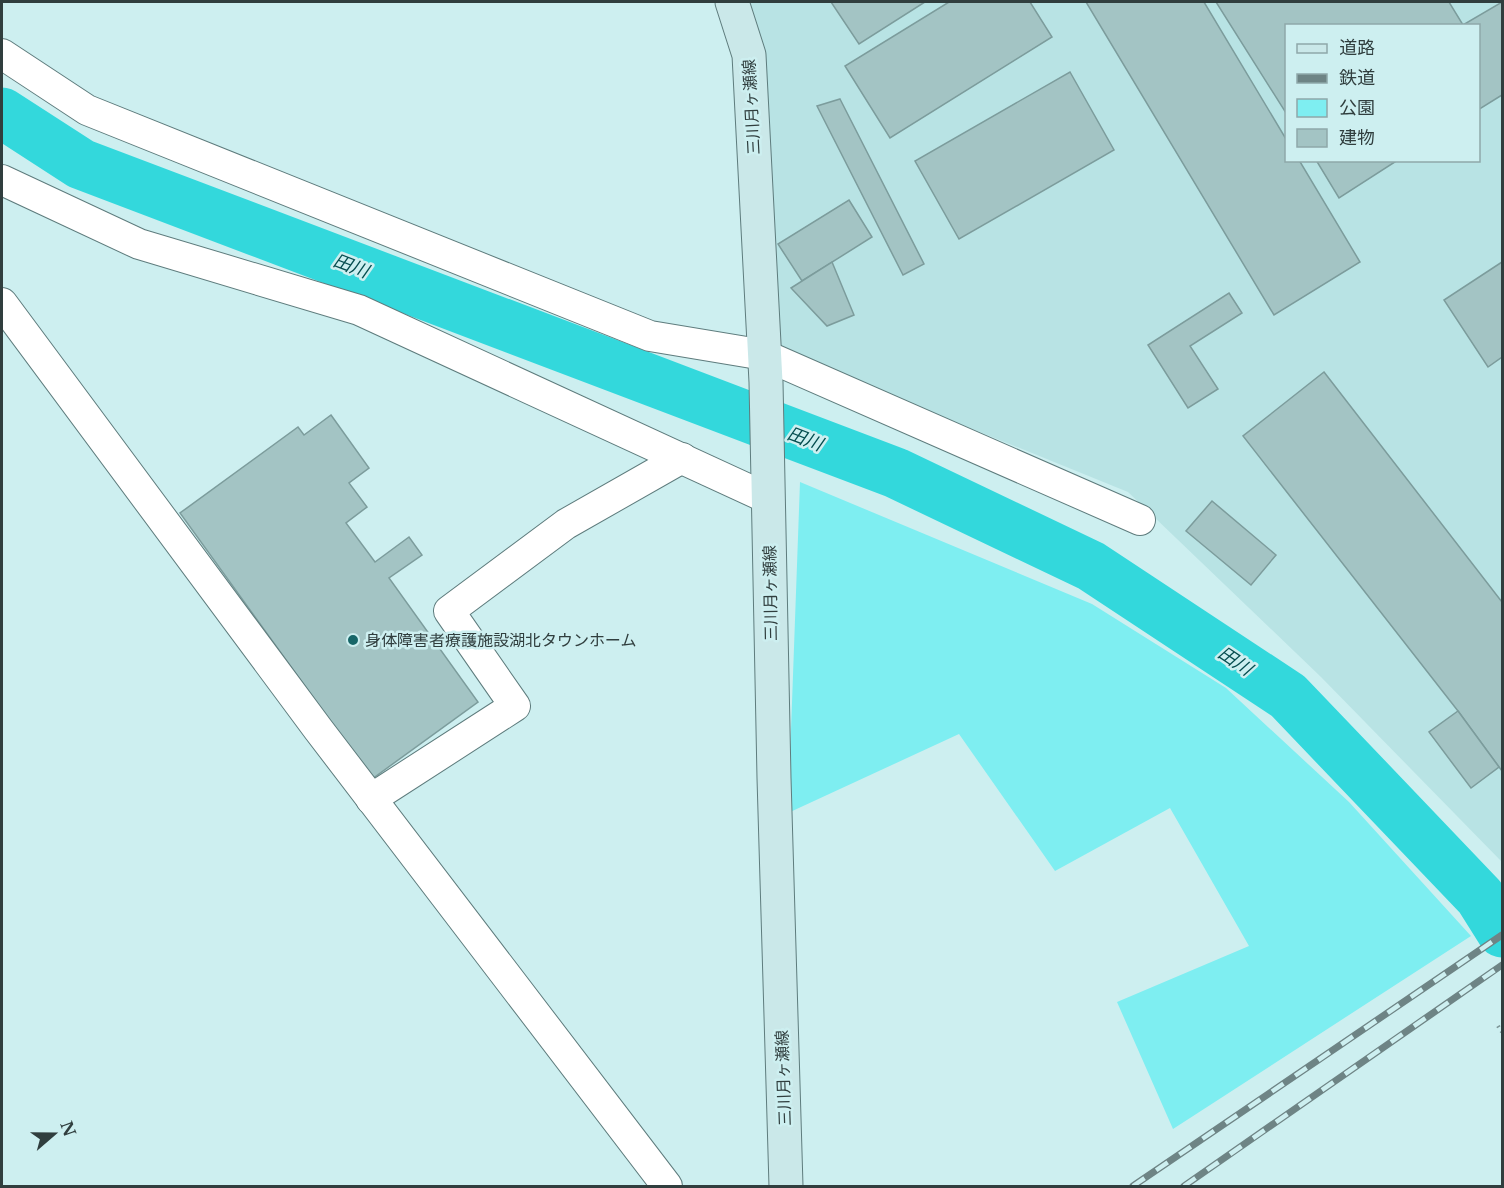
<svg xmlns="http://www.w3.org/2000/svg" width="1504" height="1188" font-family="'Libre Baskerville','Noto Sans JP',serif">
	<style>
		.built { fill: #b8e3e4; fill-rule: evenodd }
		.green { fill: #7eeef1 }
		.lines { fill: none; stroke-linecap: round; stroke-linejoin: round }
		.river { stroke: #33d8dc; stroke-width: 51 }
		.building { fill: #a3c4c4; stroke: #7c9c9c; stroke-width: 1.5 }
		.street-casing { stroke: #5e7c7d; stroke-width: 32 }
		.secondary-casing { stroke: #5e7c7d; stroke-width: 35 }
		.path { stroke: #7b9394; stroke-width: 4; stroke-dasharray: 1.5 4.5; stroke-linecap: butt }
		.street { stroke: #fff; stroke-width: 30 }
		.secondary { stroke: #cae8e9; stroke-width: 33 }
		.rail-casing { stroke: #6e8485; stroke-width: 7 }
		.rail { stroke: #cdeff0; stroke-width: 4.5; stroke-dasharray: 14; stroke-linecap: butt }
		.poi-dot { fill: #176668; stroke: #cdeff0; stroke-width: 2 }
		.labels { text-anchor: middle; stroke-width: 5; stroke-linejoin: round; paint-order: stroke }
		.street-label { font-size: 16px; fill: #303e3e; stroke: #cdeff0 }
		.poi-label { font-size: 16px; fill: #303e3e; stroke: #cdeff0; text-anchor: start }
		.water-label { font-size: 18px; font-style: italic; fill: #054d4f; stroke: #cdeff0 }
	</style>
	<rect width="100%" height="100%" fill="#cdeff0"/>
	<!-- built -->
	<path class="built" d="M 740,2 L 1502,2 L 1502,862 L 1321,677 L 1128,492 L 874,389 L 772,352 ZM 1286,26 L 1478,26 L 1478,160 L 1286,160 Z"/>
	<!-- green -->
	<path class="green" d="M 800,482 L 1092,604 L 1226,688 L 1349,802 L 1471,936 L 1173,1129 L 1117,1002 L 1249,946 L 1170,808 L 1055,871 L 959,734 L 788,813 Z"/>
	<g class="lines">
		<!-- river -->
		<path class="river" d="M 2,113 L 81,164 L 896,473 L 1091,566 L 1288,696 L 1480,897 L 1502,932"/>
	</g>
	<!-- building -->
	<g class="building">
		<path d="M 831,2 L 925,2 L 859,44 Z"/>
		<path d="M 949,2 L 1030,2 L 1052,37 L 890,138 L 845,66 Z"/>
		<path d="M 1086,2 L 1204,2 L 1286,139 L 1286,160 L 1299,160 L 1360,262 L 1274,315 Z"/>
		<path d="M 1216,2 L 1449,2 L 1463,25 L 1502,2 L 1502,95 L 1478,110 L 1478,26 L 1286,26 L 1286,113 Z"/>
		<path d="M 1070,72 L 1114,150 L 959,239 L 915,161 Z"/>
		<path d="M 840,99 L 924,264 L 903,275 L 817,106 Z"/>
		<path d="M 1316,160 L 1398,160 L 1339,198 Z"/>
		<path d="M 849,200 L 872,237 L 802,281 L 778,244 Z"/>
		<path d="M 832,262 L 854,315 L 827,326 L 791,288 Z"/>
		<path d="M 1502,262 L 1502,357 L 1488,367 L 1444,300 Z"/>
		<path d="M 1229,293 L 1242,313 L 1190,346 L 1218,389 L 1188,408 L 1148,345 Z"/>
		<path d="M 1324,372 L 1502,602 L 1502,771 L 1458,711 L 1243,436 Z"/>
		<path d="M 331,415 L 369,468 L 349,483 L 367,507 L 346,523 L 375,562 L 409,537 L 422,555 L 389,578 L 478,702 L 372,779 L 180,513 L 298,427 L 304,435 Z"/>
		<path d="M 1212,501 L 1276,555 L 1251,585 L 1186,531 Z"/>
		<path d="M 1458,711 L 1499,767 L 1471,788 L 1429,732 Z"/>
	</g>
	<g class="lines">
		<defs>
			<g id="street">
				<path d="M 2,54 L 87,110 L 650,336 L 764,355 L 1140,520"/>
				<path d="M 2,180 L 139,244 L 359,310 L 767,498"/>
				<path d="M 2,303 L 318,729 L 667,1186"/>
				<path d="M 371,799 L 515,706 L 449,611 L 566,524 L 682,458"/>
			</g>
			<path id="secondary" d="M 732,2 L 749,55 L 766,382 L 774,778 L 786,1186"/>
		</defs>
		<!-- street casing -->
		<use href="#street" class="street-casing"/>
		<!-- secondary casing -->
		<use href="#secondary" class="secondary-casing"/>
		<!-- path -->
		<path class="path" d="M 1498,1026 L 1502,1032"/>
		<!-- street -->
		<use href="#street" class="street"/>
		<!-- secondary -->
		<use href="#secondary" class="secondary"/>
		<defs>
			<g id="rail">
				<path d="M 1133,1186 L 1502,935"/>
				<path d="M 1184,1186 L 1502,965"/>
			</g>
		</defs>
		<!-- rail casing -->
		<use href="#rail" class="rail-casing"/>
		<!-- rail -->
		<use href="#rail" class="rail"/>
	</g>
	<!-- markers -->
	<circle class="poi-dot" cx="353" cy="640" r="6"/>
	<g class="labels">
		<!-- street labels -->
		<g class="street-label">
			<text transform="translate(751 107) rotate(-93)" y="6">三川月ヶ瀬線</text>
			<text transform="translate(770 593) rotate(-91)" y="6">三川月ヶ瀬線</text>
			<text transform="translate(783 1078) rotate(-92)" y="6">三川月ヶ瀬線</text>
		</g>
		<!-- poi labels -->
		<g class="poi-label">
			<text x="365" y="646">身体障害者療護施設湖北タウンホーム</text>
		</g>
		<!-- water labels -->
		<g class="water-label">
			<text transform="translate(351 266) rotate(21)" y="6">田川</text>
			<text transform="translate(805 439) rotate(21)" y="6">田川</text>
			<text transform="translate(1235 661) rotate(34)" y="6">田川</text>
		</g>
	</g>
	<!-- border -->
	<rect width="1504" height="1188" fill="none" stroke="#303e3e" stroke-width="6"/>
	<!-- legend -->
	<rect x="1285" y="24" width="195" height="138" fill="#cdeff0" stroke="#8ea8a9" stroke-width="1.5"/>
	<rect x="1297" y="44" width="30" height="9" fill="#cae8e9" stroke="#8ea8a9" stroke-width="1.5"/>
	<text x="1339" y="54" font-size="18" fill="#303e3e">道路</text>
	<rect x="1297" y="74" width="30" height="9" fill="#6e8485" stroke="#8ea8a9" stroke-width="1.5"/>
	<text x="1339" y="84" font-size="18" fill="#303e3e">鉄道</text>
	<rect x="1297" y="99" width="30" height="18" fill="#7eeef1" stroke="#8ea8a9" stroke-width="1.5"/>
	<text x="1339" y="114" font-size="18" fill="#303e3e">公園</text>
	<rect x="1297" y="129" width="30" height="18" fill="#a3c4c4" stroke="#8ea8a9" stroke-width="1.5"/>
	<text x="1339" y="144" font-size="18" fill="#303e3e">建物</text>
	<!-- north arrow -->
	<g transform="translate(54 1134) rotate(70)" stroke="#cdeff0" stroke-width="4.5" paint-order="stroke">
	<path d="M0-4.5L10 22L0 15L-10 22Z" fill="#303e3e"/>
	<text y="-9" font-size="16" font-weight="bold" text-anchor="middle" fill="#303e3e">N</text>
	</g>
</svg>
